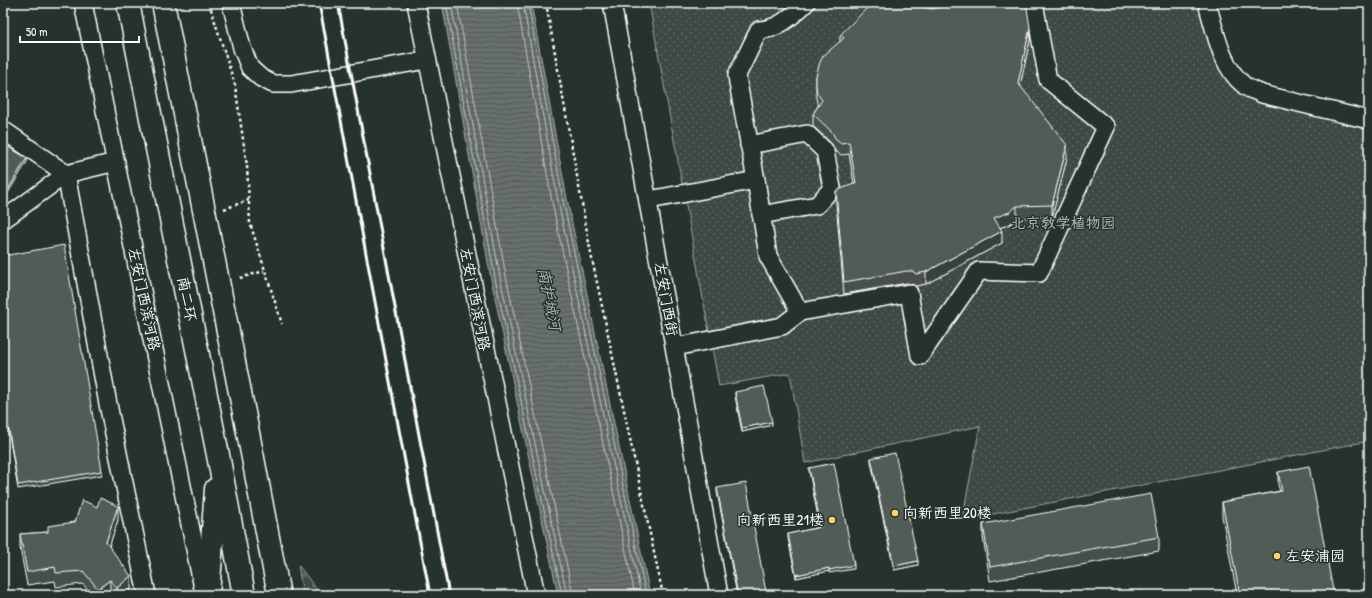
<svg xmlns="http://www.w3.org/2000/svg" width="1372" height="598" font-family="'Patrick Hand','LXGW WenKai TC',sans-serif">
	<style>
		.forest { fill: url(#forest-firs); stroke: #9ea4a2 }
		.garden { fill: url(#garden-dots); stroke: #9ea4a2 }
		.water { fill: url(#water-rules); stroke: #a4a9a7 }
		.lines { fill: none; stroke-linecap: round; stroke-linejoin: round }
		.shore { stroke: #c2c6c4; stroke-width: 1 }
		.minor-casing { stroke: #fff; stroke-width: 20 }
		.highway-casing { stroke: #fff; stroke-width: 25 }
		.path { stroke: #fff; stroke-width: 2.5; stroke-dasharray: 3 3; stroke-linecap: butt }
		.minor { stroke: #26332d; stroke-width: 17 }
		.highway { stroke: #26332d; stroke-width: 22 }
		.rail { stroke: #fff; stroke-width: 3 }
		.wall { fill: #464f4b; stroke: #fff }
		.shaded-wall { fill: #39403d; stroke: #fff }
		.building { fill: #515c57; stroke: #fff }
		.poi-dot { fill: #ffd166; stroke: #26332d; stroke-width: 1.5 }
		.labels { text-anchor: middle; stroke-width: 3; stroke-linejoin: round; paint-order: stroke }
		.park-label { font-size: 15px; fill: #bbbfbe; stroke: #26332d }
		.street-label { font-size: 15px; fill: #fff; stroke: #26332d }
		.poi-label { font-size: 15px; fill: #fff; stroke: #26332d; text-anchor: start }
		.water-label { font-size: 16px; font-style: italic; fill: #b3b8b6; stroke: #26332d }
	</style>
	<defs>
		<pattern id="forest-firs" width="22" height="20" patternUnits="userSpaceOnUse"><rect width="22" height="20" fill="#3e4944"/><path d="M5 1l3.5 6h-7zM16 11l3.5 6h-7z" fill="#5b6460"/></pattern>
		<pattern id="garden-dots" width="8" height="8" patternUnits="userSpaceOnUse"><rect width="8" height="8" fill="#3e4944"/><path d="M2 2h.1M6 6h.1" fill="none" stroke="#5b6460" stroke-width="1.8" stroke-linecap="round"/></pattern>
		<pattern id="water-rules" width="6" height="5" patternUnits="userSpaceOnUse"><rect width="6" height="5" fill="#67706c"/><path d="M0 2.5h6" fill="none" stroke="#575a59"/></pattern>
	</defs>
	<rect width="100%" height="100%" fill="#26332d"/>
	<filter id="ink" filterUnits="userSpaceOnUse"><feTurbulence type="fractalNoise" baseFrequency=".025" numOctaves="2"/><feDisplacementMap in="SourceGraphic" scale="8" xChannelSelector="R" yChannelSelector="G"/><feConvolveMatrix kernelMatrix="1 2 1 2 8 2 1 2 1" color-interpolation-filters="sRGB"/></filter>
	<g filter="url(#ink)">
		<!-- forest -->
		<path class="forest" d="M 298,565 L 321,595 L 303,595 Z"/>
		<!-- garden -->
		<path class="garden" d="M 649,3 L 1212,3 L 1233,84 L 1369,128 L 1369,441 L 962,520 L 980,426 L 805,463 L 790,373 L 719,386 Z"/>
		<!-- water -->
		<path class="water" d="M 442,3 L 531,3 L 567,199 L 650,595 L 558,595 L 491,279 Z"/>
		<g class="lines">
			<!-- shore -->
			<g class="shore">
				<path d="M 446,3 L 495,278 L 562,595"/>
				<path d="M 451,3 L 500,277 L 567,595"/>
				<path d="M 457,3 L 506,276 L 573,595"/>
				<path d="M 517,3 L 552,202 L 635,595"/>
				<path d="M 523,3 L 558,201 L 641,595"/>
				<path d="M 528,3 L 563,200 L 646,595"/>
			</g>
			<defs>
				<g id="minor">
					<path d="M 83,3 L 204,593"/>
					<path d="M 231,3 L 242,48 L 250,68 L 261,78 L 273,84 L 291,84 L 427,60"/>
					<path d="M 416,3 L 536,595"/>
					<path d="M 612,3 L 719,595"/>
					<path d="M 806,3 C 793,15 778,30 759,30 L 740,69 L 737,75 L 738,83 L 756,180 L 768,256 L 800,312 L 909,293 L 920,356 L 979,271 L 1039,273 L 1106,127 L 1048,80 L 1034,3"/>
					<path d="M 1207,3 C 1215,30 1221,68 1245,86 C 1250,90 1257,91 1262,94 L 1369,120"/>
					<path d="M 3,130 L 66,174 L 3,220"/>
					<path d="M 749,145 L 807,134 L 825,151 L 832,188 L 817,205 L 761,215"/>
					<path d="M 116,162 L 66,174 L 108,404 L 147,595"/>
					<path d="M 649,200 L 756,180"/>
					<path d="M 675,347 L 782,326 L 800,312"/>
				</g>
				<g id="highway">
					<path d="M 128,3 L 219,460 L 244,595"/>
					<path d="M 163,3 L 252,453 L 279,595"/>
					<path d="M 208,595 L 216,489"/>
				</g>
			</defs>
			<!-- minor casing -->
			<use href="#minor" class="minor-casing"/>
			<!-- highway casing -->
			<use href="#highway" class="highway-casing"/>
			<!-- path -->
			<g class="path">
				<path d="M 209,3 L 235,85 L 247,166 L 250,223 L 282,324"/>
				<path d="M 546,3 L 591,254 L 663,595"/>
				<path d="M 224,209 L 249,200"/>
				<path d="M 240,278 L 264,271"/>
			</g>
			<!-- minor -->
			<use href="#minor" class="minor"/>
			<!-- highway -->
			<use href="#highway" class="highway"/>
			<!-- rail -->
			<g class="rail">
				<path d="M 319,3 L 430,595"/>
				<path d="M 338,3 L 449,595"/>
			</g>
		</g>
		<!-- wall -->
		<g class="wall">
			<path d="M 840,35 L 1030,40 L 1020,86 L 1067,158 L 1052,217 L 1017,218 L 1010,224 L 1000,228 L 1002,243 L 926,284 L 916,286 L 912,284 L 907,283 L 844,294 L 836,203 L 836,191 L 854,184 L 849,154 L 841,155 L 835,151 L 832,144 L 813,126 L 813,114 L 818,106 L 816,98 L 816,76 L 840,41 Z"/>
			<path d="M 3,256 L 102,471 L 102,475 L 18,489 L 3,399 Z"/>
			<path d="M 735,392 L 772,425 L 742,432 L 735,396 Z"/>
			<path d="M 871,458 L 918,565 L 894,570 L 871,462 Z"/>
			<path d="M 809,468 L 854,565 L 854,569 L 829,573 L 829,571 L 796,578 L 788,538 L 788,534 L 820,527 L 809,471 Z"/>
			<path d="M 1278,472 L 1334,595 L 1237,595 L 1222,516 L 1222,502 L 1280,491 L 1278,485 Z"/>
			<path d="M 717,488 L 766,595 L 737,595 L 717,492 Z"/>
			<path d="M 118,520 L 109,547 L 131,589 L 124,595 L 112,595 L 110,593 L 109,595 L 92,595 L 83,584 L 56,587 L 55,581 L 27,585 L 20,548 L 20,534 L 48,532 L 75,522 Z"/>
			<path d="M 983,524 L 1159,537 L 1159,551 L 990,581 L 983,537 Z"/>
		</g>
		<!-- shaded-wall -->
		<g class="shaded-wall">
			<path d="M 3,3 L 11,3 L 3,5 Z"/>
			<path d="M 1030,28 L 1030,40 L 1018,95 L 1018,83 Z"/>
			<path d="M 1067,145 L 1067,158 L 1052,217 L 1052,205 Z"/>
			<path d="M 27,158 L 27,162 L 3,201 L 3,198 Z"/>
			<path d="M 1017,206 L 1017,218 L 1010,224 L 994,230 L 994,218 Z"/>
			<path d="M 1002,231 L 1002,243 L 926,284 L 926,272 Z"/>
			<path d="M 772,422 L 772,425 L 742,432 L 742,428 Z"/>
			<path d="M 118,506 L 118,520 L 106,556 L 106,542 Z"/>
			<path d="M 918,561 L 918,565 L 894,570 L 894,566 Z"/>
			<path d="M 829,568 L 829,571 L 796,578 L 796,575 Z"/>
			<path d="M 131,576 L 131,589 L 124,595 L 117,595 L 117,588 Z"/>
			<path d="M 110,580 L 110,593 L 109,595 L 98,595 L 98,589 Z"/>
			<path d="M 766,592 L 766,595 L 755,595 Z"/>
		</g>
		<!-- building -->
		<g class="building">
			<path d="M 872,3 L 909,3 L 932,9 L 952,3 L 1025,3 L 1027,8 L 1030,28 L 1018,83 L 1067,145 L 1052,205 L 1017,206 L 1010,212 L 994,218 L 1002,231 L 926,272 L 916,274 L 912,271 L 907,271 L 844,282 L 836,191 L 856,183 L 849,142 L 841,143 L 835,138 L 832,132 L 813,114 L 822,100 L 817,93 L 816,86 L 816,76 L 820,62 L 823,56 L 844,38 L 840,35 Z"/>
			<path d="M 3,144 L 27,158 L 3,198 Z"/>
			<path d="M 64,245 L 102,471 L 18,485 L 3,396 L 3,256 Z"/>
			<path d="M 764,386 L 772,422 L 742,428 L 735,392 Z"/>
			<path d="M 895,453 L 918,561 L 894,566 L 871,458 Z"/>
			<path d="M 834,463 L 854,565 L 829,570 L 829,568 L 796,575 L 788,534 L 821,527 L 809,468 Z"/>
			<path d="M 1309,466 L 1334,595 L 1240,595 L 1222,502 L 1282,491 L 1278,472 Z"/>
			<path d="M 746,483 L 766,592 L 755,595 L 738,595 L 717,488 Z"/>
			<path d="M 1151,494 L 1159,537 L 990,567 L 983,524 Z"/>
			<path d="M 100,498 L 118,506 L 106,542 L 131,576 L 117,588 L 110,580 L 98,589 L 83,571 L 56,573 L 55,567 L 27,572 L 20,534 L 48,532 L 48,526 L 75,522 L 82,500 L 97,507 Z"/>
			<path d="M 1142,591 L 1143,595 L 1121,595 Z"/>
		</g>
	</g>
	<!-- markers -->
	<g class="poi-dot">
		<circle cx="895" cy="513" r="4"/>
		<circle cx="832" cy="520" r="4"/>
		<circle cx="1277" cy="556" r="4"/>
	</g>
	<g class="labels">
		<!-- park labels -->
		<g class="park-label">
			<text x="1063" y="228">北京教学植物园</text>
		</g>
		<!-- street labels -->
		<g class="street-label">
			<text transform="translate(144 299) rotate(78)" y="5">左安门西滨河路</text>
			<text transform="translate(187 299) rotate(79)" y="5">南二环</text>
			<text transform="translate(475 299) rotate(79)" y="5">左安门西滨河路</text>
			<text transform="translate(666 299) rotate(80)" y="5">左安门西街</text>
		</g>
		<!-- poi labels -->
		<g class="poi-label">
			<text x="903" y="518">向新西里20楼</text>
			<text x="824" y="525" text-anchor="end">向新西里21楼</text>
			<text x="1285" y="561">左安浦园</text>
		</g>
		<!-- water labels -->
		<g class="water-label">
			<text transform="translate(550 299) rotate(79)" y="6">南护城河</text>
		</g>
	</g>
	<!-- margin -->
	<rect width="1372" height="598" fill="none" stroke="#26332d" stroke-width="16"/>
	<rect x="8" y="8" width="1356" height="582" fill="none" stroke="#fff" stroke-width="1.5" filter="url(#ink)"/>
	<!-- scale -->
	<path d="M20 36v6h119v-6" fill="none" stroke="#ffffff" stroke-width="2"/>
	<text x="26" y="36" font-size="12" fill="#ffffff" stroke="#26332d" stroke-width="3" paint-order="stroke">50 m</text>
</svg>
